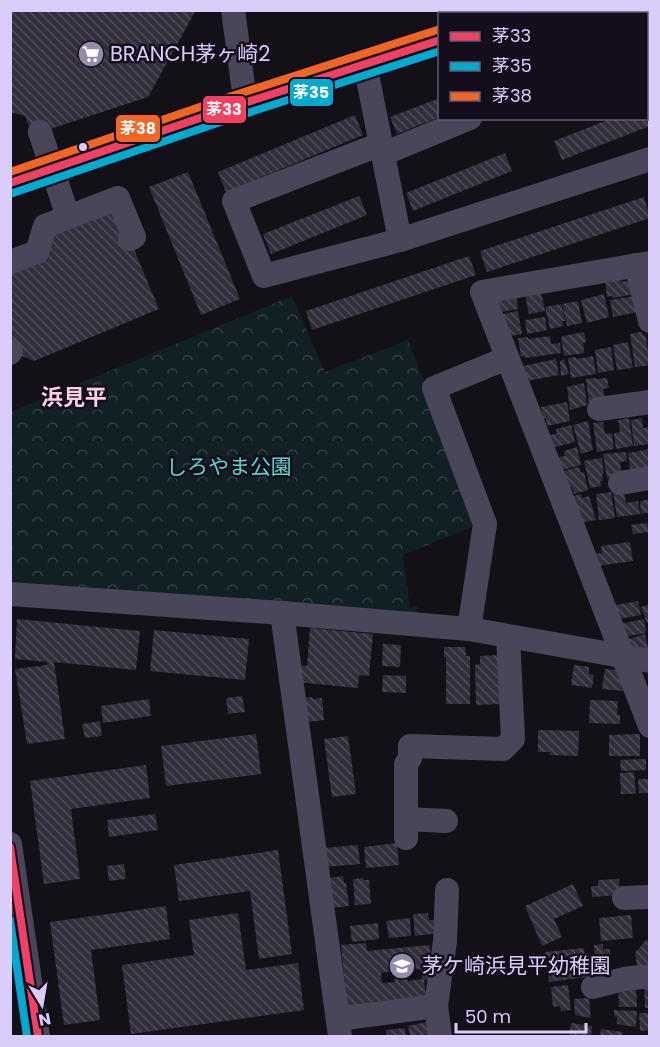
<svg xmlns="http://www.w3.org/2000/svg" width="660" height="1047" font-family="Poppins,'Noto Sans JP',sans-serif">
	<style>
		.park { fill: url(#park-crowns) }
		.building { fill: url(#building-back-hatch); fill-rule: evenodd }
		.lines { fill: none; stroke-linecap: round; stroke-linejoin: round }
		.minor { stroke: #4a4659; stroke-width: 24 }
		.minor-bridge { stroke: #4a4659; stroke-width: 24 }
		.bus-1-casing { stroke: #130d1c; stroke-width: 12 }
		.bus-2-casing { stroke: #130d1c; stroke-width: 12 }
		.bus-3-casing { stroke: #130d1c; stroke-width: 12 }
		.bus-1 { stroke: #f24062; stroke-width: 8 }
		.bus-2 { stroke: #00a9ce; stroke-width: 8 }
		.bus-3 { stroke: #f26522; stroke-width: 8 }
		.bus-dot { fill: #dbcdfa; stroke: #130d1c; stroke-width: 2 }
		.labels { text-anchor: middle; stroke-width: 5; stroke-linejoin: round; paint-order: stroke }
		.poi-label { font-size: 21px; fill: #dbcdfa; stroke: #130d1c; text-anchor: start }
		.park-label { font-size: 21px; fill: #61d3ca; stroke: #130d1c }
		.neighbourhood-label { font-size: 22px; font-weight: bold; fill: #fbcfe3; stroke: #130d1c }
		.line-badge { stroke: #130d1c; stroke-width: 2 }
		.badge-label { font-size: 16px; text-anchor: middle; font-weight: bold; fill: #fff }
	</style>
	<defs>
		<pattern id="park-crowns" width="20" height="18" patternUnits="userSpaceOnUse" patternTransform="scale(1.5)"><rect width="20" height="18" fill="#112024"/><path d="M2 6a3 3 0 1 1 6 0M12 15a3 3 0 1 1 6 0" fill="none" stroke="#333f45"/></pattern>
		<pattern id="building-back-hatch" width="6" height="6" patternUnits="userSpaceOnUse" patternTransform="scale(1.5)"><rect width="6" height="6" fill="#332e3b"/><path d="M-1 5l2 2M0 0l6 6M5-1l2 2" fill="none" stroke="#504b58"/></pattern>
	</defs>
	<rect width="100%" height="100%" fill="#141018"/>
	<!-- park -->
	<path class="park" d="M 292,296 L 325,372 L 408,340 L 479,524 L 403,555 L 410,607 L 417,606 L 419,619 L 11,585 L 10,412 Z"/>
	<!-- building -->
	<g class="building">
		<path d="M 10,10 L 196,10 L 148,97 L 32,135 L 25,116 L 10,112 Z"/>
		<path d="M 440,98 L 440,117 L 397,134 L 390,117 Z"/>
		<path d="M 650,104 L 650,126 L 562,160 L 554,141 L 613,118 L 646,118 L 646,105 Z"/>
		<path d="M 355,115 L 363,135 L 226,192 L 218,172 Z"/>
		<path d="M 505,153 L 512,171 L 413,211 L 406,193 Z"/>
		<path d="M 188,172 L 240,299 L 201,315 L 149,187 Z"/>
		<path d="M 359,196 L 367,215 L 271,254 L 263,234 Z"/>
		<path d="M 644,197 L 650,218 L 487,272 L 480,251 Z"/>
		<path d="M 117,209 L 159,309 L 34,361 L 10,351 L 10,267 L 51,228 Z"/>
		<path d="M 469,256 L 476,275 L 312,330 L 306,311 Z"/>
		<path d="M 620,279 L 621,282 L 632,280 L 635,294 L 613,298 L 612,296 L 607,297 L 605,282 Z"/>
		<path d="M 541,292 L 545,311 L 529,314 L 525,295 Z"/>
		<path d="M 604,294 L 609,317 L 587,323 L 581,300 Z"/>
		<path d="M 516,296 L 518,309 L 501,312 L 496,300 Z"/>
		<path d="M 635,296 L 638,312 L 613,317 L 610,300 Z"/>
		<path d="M 578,301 L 582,323 L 567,326 L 562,304 Z"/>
		<path d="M 561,304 L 565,321 L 562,321 L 563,326 L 550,329 L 545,307 Z"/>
		<path d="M 518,311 L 522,334 L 505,337 L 502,314 Z"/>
		<path d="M 545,317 L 547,330 L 527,334 L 525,320 Z"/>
		<path d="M 584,332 L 586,342 L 583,343 L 584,353 L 564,356 L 561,338 L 563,336 Z"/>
		<path d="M 641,332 L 646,338 L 650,365 L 635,367 L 630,334 Z"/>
		<path d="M 550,336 L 551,344 L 560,343 L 561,353 L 525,358 L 525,356 L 521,357 L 518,338 L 528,337 L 528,339 Z"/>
		<path d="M 628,342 L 633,368 L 617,370 L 613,345 Z"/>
		<path d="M 611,347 L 614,370 L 598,373 L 595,350 Z"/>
		<path d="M 593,356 L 596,374 L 571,378 L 568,358 L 575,357 L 577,359 Z"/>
		<path d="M 556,359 L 559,375 L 526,381 L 523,366 Z"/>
		<path d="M 564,359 L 569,374 L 561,376 L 560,361 Z"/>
		<path d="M 595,378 L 596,379 L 607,378 L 609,388 L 603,389 L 605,399 L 589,403 L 586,379 Z"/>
		<path d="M 584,383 L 587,405 L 570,410 L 567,387 Z"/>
		<path d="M 567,402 L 570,421 L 547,426 L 546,418 L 543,419 L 541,407 Z"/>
		<path d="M 629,418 L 633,446 L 616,449 L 614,433 L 620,432 L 618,420 Z"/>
		<path d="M 642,418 L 643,428 L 649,427 L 650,444 L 634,446 L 631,420 Z"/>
		<path d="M 588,421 L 593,450 L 581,454 L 573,425 Z"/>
		<path d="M 603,422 L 605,434 L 612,433 L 614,449 L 597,452 L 593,423 Z"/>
		<path d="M 571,425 L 575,442 L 548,449 L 545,437 L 557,433 L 556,429 Z"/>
		<path d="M 577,447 L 581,465 L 558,471 L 555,458 L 565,456 L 564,451 Z"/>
		<path d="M 650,449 L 650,468 L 630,470 L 628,453 Z"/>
		<path d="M 626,452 L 627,461 L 620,462 L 622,476 L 607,478 L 603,454 Z"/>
		<path d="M 602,458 L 604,474 L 602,474 L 603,481 L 600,481 L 601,486 L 590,488 L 584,461 Z"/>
		<path d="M 579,467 L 581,473 L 584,472 L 588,490 L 574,494 L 572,487 L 565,489 L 564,471 Z"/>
		<path d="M 624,491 L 626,503 L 638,501 L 640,514 L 617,517 L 613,493 Z"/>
		<path d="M 611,492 L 615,518 L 599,520 L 596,494 Z"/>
		<path d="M 581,494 L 582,498 L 589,496 L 596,520 L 579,523 L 570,497 Z"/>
		<path d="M 650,499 L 650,512 L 641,514 L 640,501 Z"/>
		<path d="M 647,523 L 649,532 L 633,534 L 631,525 Z"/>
		<path d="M 630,542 L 633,561 L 597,566 L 595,554 L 602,553 L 601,546 Z"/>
		<path d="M 638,601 L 641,615 L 619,619 L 616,605 Z"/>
		<path d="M 650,604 L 650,622 L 647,623 L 641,607 Z"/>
		<path d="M 17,619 L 140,631 L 136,670 L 54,662 L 65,739 L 27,744 L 15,669 L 47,665 L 47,662 L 15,659 Z"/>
		<path d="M 644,619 L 646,633 L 623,637 L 620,624 Z"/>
		<path d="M 310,628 L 373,634 L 369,676 L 359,675 L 358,688 L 297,682 L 297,665 L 307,666 Z"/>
		<path d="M 154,630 L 249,639 L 245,680 L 150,671 Z"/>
		<path d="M 645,634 L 649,653 L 640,654 L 626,640 Z"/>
		<path d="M 383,644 L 401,645 L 400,667 L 382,666 Z"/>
		<path d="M 444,647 L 465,647 L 466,656 L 470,656 L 470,704 L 446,704 L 446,657 L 444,657 Z"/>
		<path d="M 499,655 L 501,704 L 476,705 L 475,665 L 480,664 L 480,656 Z"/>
		<path d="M 574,665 L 589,667 L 589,674 L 594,675 L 592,688 L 571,685 Z"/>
		<path d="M 605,669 L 619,670 L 625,678 L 623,691 L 602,689 Z"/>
		<path d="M 383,675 L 406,676 L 406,693 L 382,692 Z"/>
		<path d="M 242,696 L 245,712 L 228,714 L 226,698 Z"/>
		<path d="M 312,697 L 313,699 L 322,698 L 324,720 L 308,722 L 300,698 Z"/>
		<path d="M 149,699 L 151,716 L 103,723 L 101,706 Z"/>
		<path d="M 590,700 L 618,701 L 617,715 L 620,715 L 620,724 L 589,723 Z"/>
		<path d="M 100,721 L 102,736 L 85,738 L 82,724 Z"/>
		<path d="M 538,730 L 579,731 L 578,756 L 550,755 L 550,752 L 538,752 Z"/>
		<path d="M 256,734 L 261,774 L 166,786 L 161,746 Z"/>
		<path d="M 640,734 L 640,756 L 609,756 L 609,735 Z"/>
		<path d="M 348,736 L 356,794 L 332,797 L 324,739 Z"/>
		<path d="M 646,759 L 646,770 L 621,771 L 620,760 Z"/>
		<path d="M 146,765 L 150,798 L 71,809 L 80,879 L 44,884 L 30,781 Z"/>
		<path d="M 634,772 L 636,794 L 621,794 L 620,773 Z"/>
		<path d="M 638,779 L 650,779 L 650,793 L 639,793 Z"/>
		<path d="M 155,814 L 158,830 L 109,837 L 107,820 Z"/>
		<path d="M 397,843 L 399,865 L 366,868 L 364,847 Z"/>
		<path d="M 358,845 L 360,864 L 325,867 L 323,848 Z"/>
		<path d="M 278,850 L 292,954 L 259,959 L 250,891 L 179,901 L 174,865 Z"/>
		<path d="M 124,864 L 126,879 L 109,881 L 107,866 Z"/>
		<path d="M 343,876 L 344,883 L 346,883 L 349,906 L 332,908 L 330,878 Z"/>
		<path d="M 363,878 L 363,880 L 369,880 L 371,904 L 355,905 L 353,879 Z"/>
		<path d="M 619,879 L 620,895 L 592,897 L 591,886 L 598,886 L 598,880 Z"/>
		<path d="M 573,884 L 583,906 L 554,919 L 562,937 L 542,946 L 525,906 Z"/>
		<path d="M 166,906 L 170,939 L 91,950 L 100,1020 L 64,1025 L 50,922 Z"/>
		<path d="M 238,913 L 246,970 L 298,963 L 304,1010 L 131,1034 L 122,965 L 194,955 L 189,920 Z"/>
		<path d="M 428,913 L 429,920 L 437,920 L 438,933 L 415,936 L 413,914 Z"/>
		<path d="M 631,915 L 633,938 L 601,941 L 599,918 Z"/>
		<path d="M 410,918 L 411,936 L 389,938 L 386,921 Z"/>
		<path d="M 378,923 L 379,939 L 352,942 L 350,926 Z"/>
		<path d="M 646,940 L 650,940 L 650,964 L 637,966 L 635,953 Z"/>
		<path d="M 366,943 L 367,951 L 430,945 L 431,980 L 424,980 L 426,998 L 347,1006 L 341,945 ZM 421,969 L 422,979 L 408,981 L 407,970 ZM 394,971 L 395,982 L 382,983 L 381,973 Z"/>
		<path d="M 603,944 L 603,949 L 610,949 L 611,967 L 605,968 L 606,973 L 596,973 L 594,945 Z"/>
		<path d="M 584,948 L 587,977 L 549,982 L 545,952 Z"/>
		<path d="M 568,985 L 571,1010 L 561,1011 L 560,1006 L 553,1007 L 551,987 Z"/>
		<path d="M 636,985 L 637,1007 L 619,1007 L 618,989 Z"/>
		<path d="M 650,986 L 650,1008 L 645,1008 L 644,987 Z"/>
		<path d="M 589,998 L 591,1018 L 575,1015 L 574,999 Z"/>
		<path d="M 614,1010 L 637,1011 L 636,1027 L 617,1024 L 617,1017 L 614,1016 Z"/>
		<path d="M 639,1013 L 650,1013 L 650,1030 L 640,1031 Z"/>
		<path d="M 426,1022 L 430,1036 L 410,1036 L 408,1026 Z"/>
		<path d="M 571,1023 L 592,1026 L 591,1036 L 569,1036 Z"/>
		<path d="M 405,1028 L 406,1036 L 387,1036 L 386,1030 Z"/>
		<path d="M 601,1029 L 623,1032 L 622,1036 L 600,1036 Z"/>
	</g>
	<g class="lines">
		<!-- minor -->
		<g class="minor">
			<path d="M 233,10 L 243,85 L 248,102"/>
			<path d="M 519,14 L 528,10"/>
			<path d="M 646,57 L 650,56"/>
			<path d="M 365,64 L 400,240"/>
			<path d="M 381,144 L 234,201 L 264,276 L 400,240 L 650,159"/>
			<path d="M 383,154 L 470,118"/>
			<path d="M 10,183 L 232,107 L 440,40"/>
			<path d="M 10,262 L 37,252 L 45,226 L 118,198 L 134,237 L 130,239"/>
			<path d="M 650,263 L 482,292 L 650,726"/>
			<path d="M 636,265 L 650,321"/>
			<path d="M 10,353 L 11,351"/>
			<path d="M 599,409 L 650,402"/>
			<path d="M 620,483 L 650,478"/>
			<path d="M 10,594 L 282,613"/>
			<path d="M 469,629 L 485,524 L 434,388 L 507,358"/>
			<path d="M 406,819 L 446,821"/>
			<path d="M 406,838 L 406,764 L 410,758 L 410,746 L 503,749 L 513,739 L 508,637"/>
			<path d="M 10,844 L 38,1036"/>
			<path d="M 624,898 L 650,897"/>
			<path d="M 593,987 L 624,979 L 650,976"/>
			<path d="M 338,1019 L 436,1006"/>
			<path d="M 340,1036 L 282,613 L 469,629 L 650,661"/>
			<path d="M 440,1036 L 436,1006 L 445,941 L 447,890"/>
		</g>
		<!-- minor-bridge -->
		<path class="minor-bridge" d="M 40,132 L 68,217"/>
		<defs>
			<g id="bus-1">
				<path d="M 10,183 L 232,107 L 440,40"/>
				<path d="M 10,847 L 38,1036"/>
			</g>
			<g id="bus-2">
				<path d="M 13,193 L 235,117 L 440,51"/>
				<path d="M 10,920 L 27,1036"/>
			</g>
			<path id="bus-3" d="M 10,172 L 229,97 L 437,30"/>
		</defs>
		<!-- bus-1 casing -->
		<use href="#bus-1" class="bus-1-casing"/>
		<!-- bus-2 casing -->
		<use href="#bus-2" class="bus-2-casing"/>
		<!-- bus-3 casing -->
		<use href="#bus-3" class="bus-3-casing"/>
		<!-- bus-1 -->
		<use href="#bus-1" class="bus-1"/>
		<!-- bus-2 -->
		<use href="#bus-2" class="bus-2"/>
		<!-- bus-3 -->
		<use href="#bus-3" class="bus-3"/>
	</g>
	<!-- icons -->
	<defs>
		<symbol id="supermarket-disc" viewBox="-11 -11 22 22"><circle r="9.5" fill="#958bab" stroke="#130d1c"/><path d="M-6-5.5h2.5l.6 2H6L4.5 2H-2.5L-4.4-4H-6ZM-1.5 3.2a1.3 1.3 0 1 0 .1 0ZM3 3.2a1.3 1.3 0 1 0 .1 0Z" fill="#fff"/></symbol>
		<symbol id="school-disc" viewBox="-11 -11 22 22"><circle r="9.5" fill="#958bab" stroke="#130d1c"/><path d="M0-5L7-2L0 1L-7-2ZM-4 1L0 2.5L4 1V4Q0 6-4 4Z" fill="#fff"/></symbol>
	</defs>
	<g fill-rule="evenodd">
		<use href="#supermarket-disc" x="76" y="39" width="30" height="30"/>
		<use href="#school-disc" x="387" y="951" width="30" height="30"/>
	</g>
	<!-- markers -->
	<circle class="bus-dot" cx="83" cy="147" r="5"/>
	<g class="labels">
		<!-- poi labels -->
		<g class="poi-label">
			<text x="110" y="61">BRANCH茅ヶ崎2</text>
			<text x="422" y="973">茅ケ崎浜見平幼稚園</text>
		</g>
		<!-- park labels -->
		<g class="park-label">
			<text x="229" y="474">しろやま公園</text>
		</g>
		<!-- neighbourhood labels -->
		<g class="neighbourhood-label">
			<text x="74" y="405">浜見平</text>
		</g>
	</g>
	<g class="line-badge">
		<rect x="289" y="78" width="45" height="29" rx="6" fill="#00a9ce"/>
		<rect x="202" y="95" width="45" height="29" rx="6" fill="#f24062"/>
		<rect x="115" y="114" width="46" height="29" rx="6" fill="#f26522"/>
	</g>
	<g class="badge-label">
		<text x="311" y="98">茅35</text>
		<text x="224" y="115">茅33</text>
		<text x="138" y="134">茅38</text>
	</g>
	<!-- border -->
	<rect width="660" height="1047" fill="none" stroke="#dbcdfa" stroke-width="24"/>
	<!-- legend -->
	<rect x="438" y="12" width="210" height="108" fill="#130d1c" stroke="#635a75" stroke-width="1.5"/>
	<rect x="450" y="32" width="30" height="9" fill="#f24062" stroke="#635a75" stroke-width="1.5"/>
	<text x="492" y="42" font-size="18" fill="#dbcdfa">茅33</text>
	<rect x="450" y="62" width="30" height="9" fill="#00a9ce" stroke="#635a75" stroke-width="1.5"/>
	<text x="492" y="72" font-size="18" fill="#dbcdfa">茅35</text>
	<rect x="450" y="92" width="30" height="9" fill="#f26522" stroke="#635a75" stroke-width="1.5"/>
	<text x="492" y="102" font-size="18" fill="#dbcdfa">茅38</text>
	<!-- north arrow -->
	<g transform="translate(42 1005) rotate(169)" stroke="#130d1c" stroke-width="4.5" paint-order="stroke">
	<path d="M0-4.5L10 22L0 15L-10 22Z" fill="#dbcdfa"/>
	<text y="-9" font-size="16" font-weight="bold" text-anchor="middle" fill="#dbcdfa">N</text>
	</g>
	<!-- scale -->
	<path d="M456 1023v9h130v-9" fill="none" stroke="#dbcdfa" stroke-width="3"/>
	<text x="465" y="1023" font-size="18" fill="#dbcdfa" stroke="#130d1c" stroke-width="4.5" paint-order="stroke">50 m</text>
</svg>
